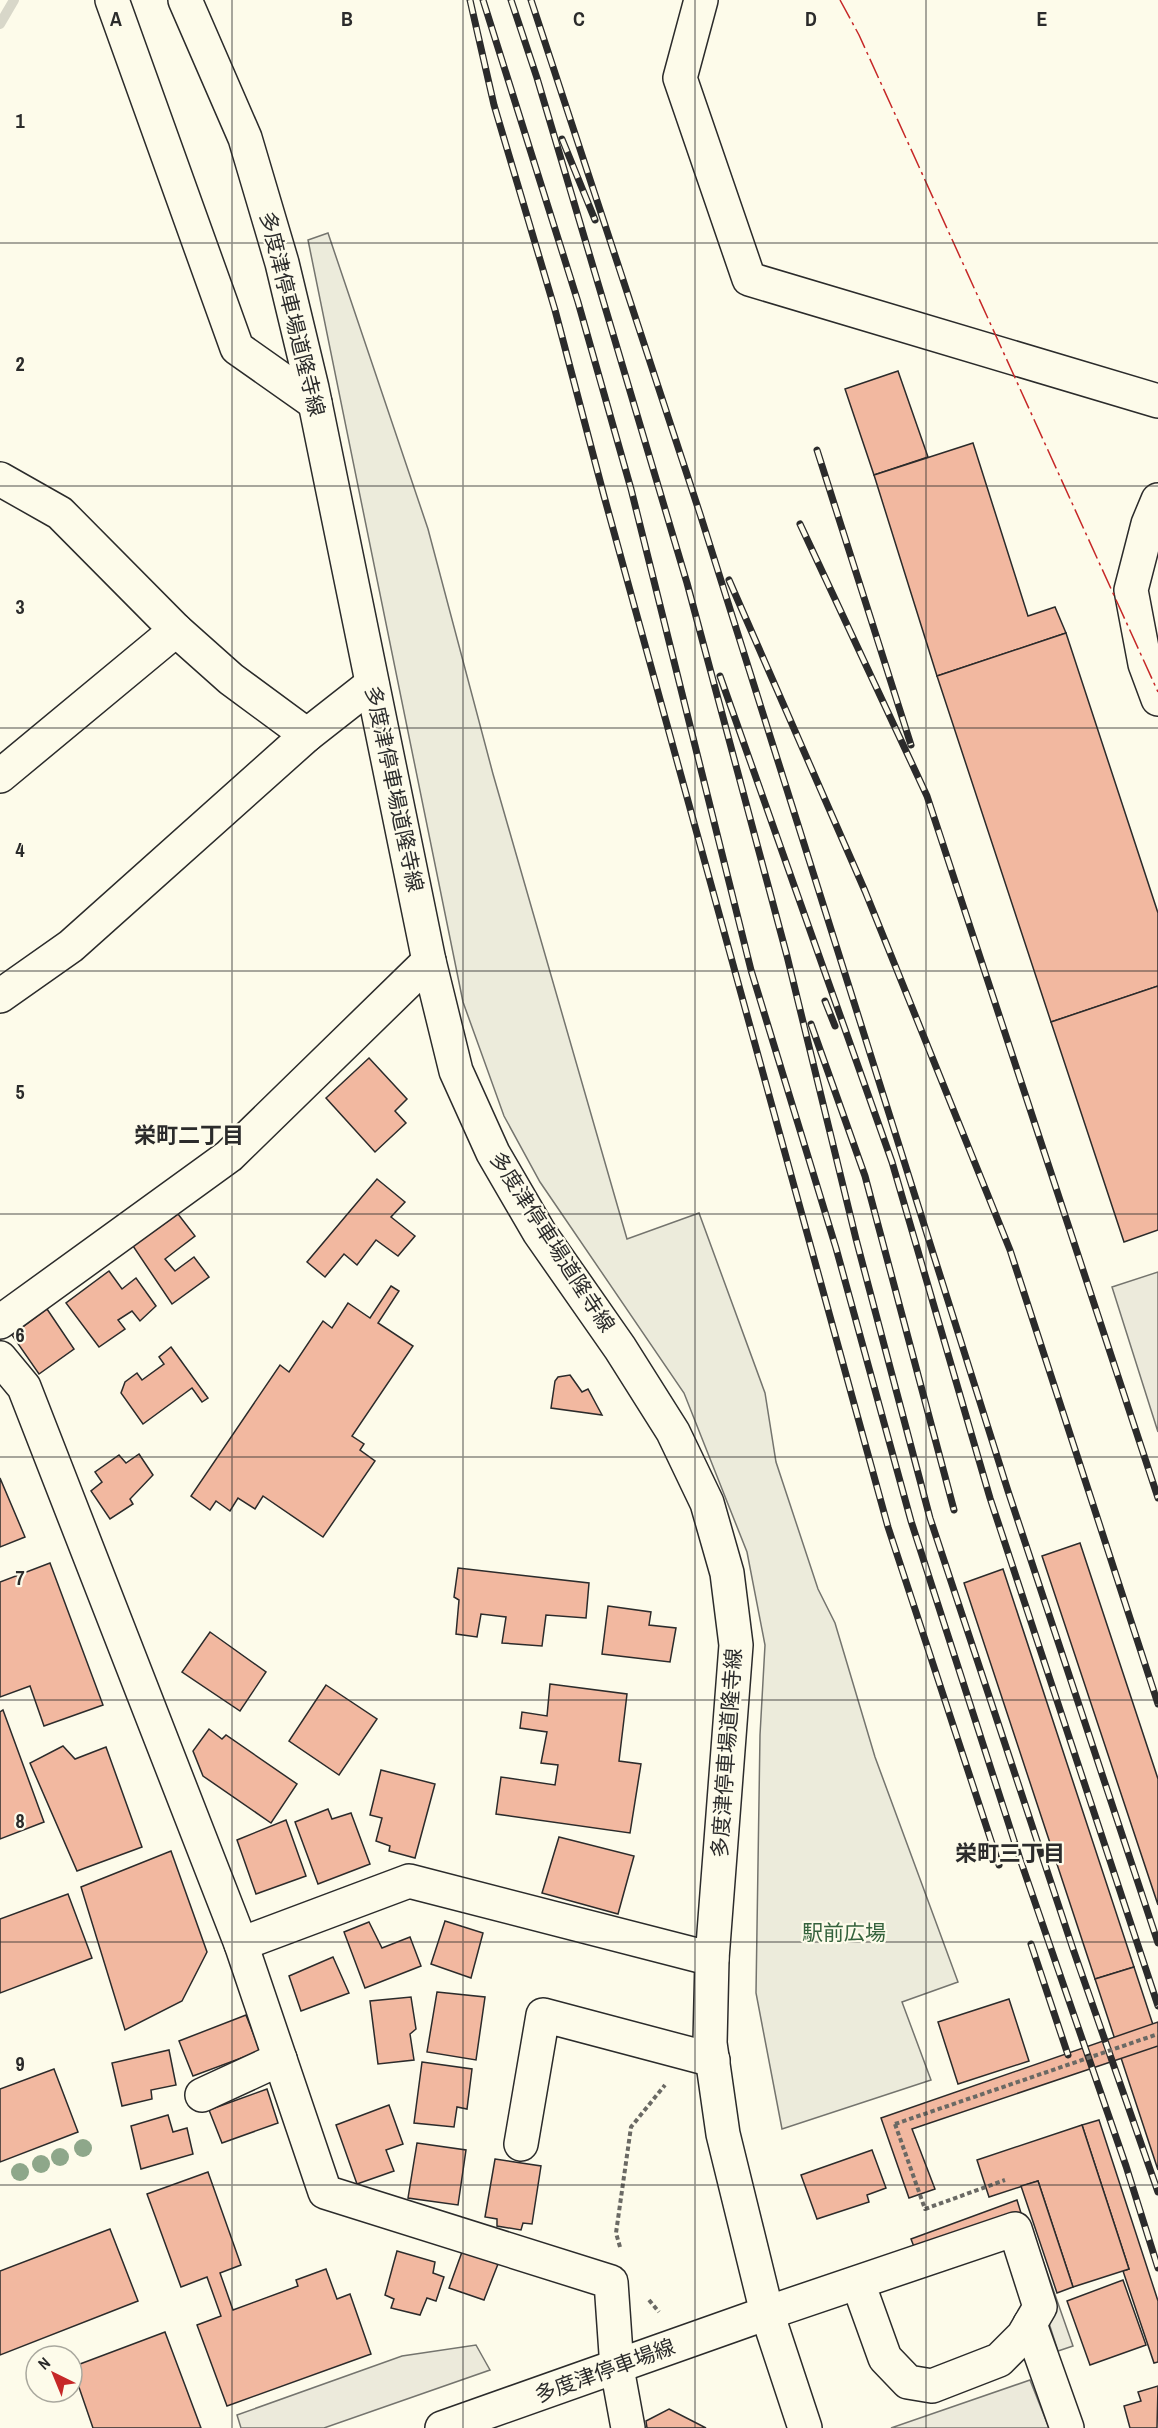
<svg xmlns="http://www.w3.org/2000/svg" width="1158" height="2428" font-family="'Archivo Narrow','Noto Sans JP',sans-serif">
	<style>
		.green { fill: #ecebdb; stroke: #74746e; stroke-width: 1.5 }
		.parking { fill: #eceadb; stroke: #74746e; stroke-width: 1.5 }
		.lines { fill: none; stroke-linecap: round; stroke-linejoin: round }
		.stream { stroke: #d8d7c9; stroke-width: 10 }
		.building { fill: #f2b8a0; stroke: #2b2b2b; stroke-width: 1.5 }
		.minor-casing { stroke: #2b2b2b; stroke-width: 36 }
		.major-casing { stroke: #2b2b2b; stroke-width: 36 }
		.path { stroke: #6a6964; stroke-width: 4; stroke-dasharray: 4.5 3; stroke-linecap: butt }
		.minor { stroke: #fdfbea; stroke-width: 33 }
		.major { stroke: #fdfbea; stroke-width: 33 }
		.rail-casing { stroke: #2b2b2b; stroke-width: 7 }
		.rail { stroke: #fdfbea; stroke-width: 4.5; stroke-dasharray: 14; stroke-linecap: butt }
		.path-bridge { stroke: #6a6964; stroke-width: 4; stroke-dasharray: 4.5 3; stroke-linecap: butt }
		.power { stroke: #c62828; stroke-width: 1.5; stroke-dasharray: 21 4.5 3 4.5; stroke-linecap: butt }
		.tree { fill: #8ea78a }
		.grid { fill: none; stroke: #2b2b2b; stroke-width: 1.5; stroke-opacity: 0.55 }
		.labels { text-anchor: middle; stroke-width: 4.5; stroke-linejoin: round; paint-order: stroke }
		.street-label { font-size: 21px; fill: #2b2b2b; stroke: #fdfbea }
		.park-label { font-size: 21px; fill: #34623c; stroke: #fdfbea }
		.neighbourhood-label { font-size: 22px; font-weight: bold; fill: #2b2b2b; stroke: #fdfbea }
		.grid-label { font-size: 20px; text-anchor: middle; font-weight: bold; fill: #2b2b2b; stroke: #fdfbea; stroke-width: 4.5; stroke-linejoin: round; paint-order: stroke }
	</style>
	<rect width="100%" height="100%" fill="#fdfbea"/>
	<!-- green -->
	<path class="green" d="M 328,233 L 428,529 L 493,774 L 627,1239 L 699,1213 L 765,1393 L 776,1462 L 818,1589 L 835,1623 L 875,1757 L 958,1982 L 902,2002 L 931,2080 L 782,2129 L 756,1993 L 760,1735 L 765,1645 L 747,1552 L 684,1393 L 540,1182 L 504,1116 L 463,1002 L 308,240 Z"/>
	<!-- parking -->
	<g class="parking">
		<path d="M 1158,1272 L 1158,1432 L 1112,1287 Z"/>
		<path d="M 1034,2235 L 1073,2346 L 1058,2351 L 1022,2240 Z"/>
		<path d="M 476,2345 L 490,2370 L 324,2428 L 241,2428 L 237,2415 L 402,2356 Z"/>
		<path d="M 1030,2380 L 1049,2428 L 891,2428 Z"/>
	</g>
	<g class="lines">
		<!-- stream -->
		<path class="stream" d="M 0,24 L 14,0"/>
	</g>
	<!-- building -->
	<g class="building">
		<path d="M 898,371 L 928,457 L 874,475 L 845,389 Z"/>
		<path d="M 973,443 L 1028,616 L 1055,607 L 1066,633 L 937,676 L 874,475 Z"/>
		<path d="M 1066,633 L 1158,913 L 1158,986 L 1051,1022 L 937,676 Z"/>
		<path d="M 1158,986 L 1158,1230 L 1124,1242 L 1051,1022 Z"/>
		<path d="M 369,1058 L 407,1099 L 395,1111 L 406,1123 L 375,1152 L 326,1098 Z"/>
		<path d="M 377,1179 L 405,1202 L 391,1217 L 415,1236 L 398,1256 L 376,1240 L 357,1265 L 344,1254 L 325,1277 L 307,1262 Z"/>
		<path d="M 178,1214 L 195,1236 L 165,1259 L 175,1271 L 194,1257 L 209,1277 L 172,1304 L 133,1246 Z"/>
		<path d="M 109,1271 L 122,1289 L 136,1278 L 156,1306 L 140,1321 L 132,1311 L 118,1320 L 125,1329 L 99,1347 L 66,1303 Z"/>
		<path d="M 391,1286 L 399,1291 L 378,1323 L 413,1346 L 352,1436 L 364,1444 L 360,1450 L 375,1461 L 323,1537 L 263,1496 L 255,1509 L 238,1498 L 230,1511 L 216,1501 L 210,1510 L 191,1496 L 280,1365 L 289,1372 L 323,1321 L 332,1328 L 348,1303 L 370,1318 Z"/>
		<path d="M 47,1309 L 74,1349 L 39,1374 L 12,1335 Z"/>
		<path d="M 171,1347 L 208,1398 L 202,1402 L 192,1388 L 143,1424 L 121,1393 L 125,1382 L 137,1373 L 142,1380 L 164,1364 L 159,1357 Z"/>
		<path d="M 570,1375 L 582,1392 L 588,1389 L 602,1415 L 551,1408 L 555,1381 L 558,1377 Z"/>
		<path d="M 139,1454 L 153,1475 L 130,1499 L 133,1504 L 110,1519 L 91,1491 L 102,1482 L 95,1472 L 119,1455 L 126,1463 Z"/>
		<path d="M 0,1478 L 25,1537 L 0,1547 Z"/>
		<path d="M 1080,1543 L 1158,1779 L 1158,1905 L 1042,1556 Z"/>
		<path d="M 50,1563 L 103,1705 L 44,1726 L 30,1686 L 0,1697 L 0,1582 Z"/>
		<path d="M 458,1568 L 589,1583 L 586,1618 L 546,1615 L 542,1646 L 502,1643 L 506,1617 L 481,1614 L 477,1637 L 456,1634 L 459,1600 L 454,1597 Z"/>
		<path d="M 1003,1569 L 1134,1967 L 1095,1979 L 964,1583 Z"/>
		<path d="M 608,1606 L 651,1612 L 649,1625 L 676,1628 L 670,1662 L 602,1654 Z"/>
		<path d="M 210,1632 L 266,1672 L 240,1711 L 182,1672 Z"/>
		<path d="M 550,1684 L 627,1694 L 619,1761 L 641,1764 L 630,1833 L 496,1814 L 501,1777 L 555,1785 L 558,1765 L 541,1763 L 547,1732 L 520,1728 L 522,1712 L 547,1716 Z"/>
		<path d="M 326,1685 L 377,1719 L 339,1775 L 289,1741 Z"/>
		<path d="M 3,1710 L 44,1822 L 0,1839 L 0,1712 Z"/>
		<path d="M 209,1729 L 222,1739 L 226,1735 L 297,1784 L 271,1823 L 203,1776 L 193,1751 Z"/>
		<path d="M 63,1746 L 75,1759 L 106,1747 L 142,1847 L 77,1871 L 30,1763 Z"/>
		<path d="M 381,1770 L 435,1784 L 415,1858 L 389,1851 L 390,1846 L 376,1841 L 382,1818 L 370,1815 Z"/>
		<path d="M 328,1809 L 332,1819 L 351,1813 L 370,1864 L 318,1884 L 295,1822 Z"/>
		<path d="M 286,1820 L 306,1876 L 256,1894 L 237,1840 Z"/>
		<path d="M 559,1837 L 634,1856 L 618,1914 L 542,1893 Z"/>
		<path d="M 171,1851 L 207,1952 L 182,2001 L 125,2030 L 81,1887 Z"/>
		<path d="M 68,1894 L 92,1958 L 0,1993 L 0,1919 Z"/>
		<path d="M 445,1921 L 483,1933 L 471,1978 L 431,1964 Z"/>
		<path d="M 369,1922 L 382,1948 L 410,1937 L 421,1966 L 365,1988 L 344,1932 Z"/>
		<path d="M 333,1957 L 349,1993 L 301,2011 L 289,1976 Z"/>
		<path d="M 1134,1967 L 1158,2040 L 1158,2170 L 1095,1979 Z"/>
		<path d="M 437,1992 L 485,1997 L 476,2060 L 427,2052 Z"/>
		<path d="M 411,1997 L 416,2029 L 410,2034 L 414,2060 L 378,2064 L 370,2001 Z"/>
		<path d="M 1009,1999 L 1029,2061 L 958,2084 L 938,2022 Z"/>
		<path d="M 246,2015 L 260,2051 L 193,2076 L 179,2041 Z"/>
		<path d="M 1158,2022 L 1158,2046 L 912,2129 L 935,2189 L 909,2198 L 881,2118 Z"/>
		<path d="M 169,2050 L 176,2085 L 151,2090 L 152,2099 L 122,2106 L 112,2063 Z"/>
		<path d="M 422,2062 L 472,2069 L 467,2109 L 457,2107 L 454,2127 L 414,2123 Z"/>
		<path d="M 54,2069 L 78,2132 L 0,2162 L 0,2089 Z"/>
		<path d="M 267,2089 L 278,2123 L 222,2143 L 209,2110 Z"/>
		<path d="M 389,2105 L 403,2144 L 386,2150 L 394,2171 L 357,2184 L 336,2125 Z"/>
		<path d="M 168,2115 L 173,2132 L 187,2128 L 193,2154 L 141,2169 L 131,2126 Z"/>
		<path d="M 1099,2120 L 1158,2301 L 1158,2362 L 1154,2363 L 1123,2271 L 1129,2269 L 1082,2125 Z"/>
		<path d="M 1082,2125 L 1129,2269 L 1073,2287 L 1038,2181 L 989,2197 L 977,2160 Z"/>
		<path d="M 417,2143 L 466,2150 L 458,2205 L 408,2198 Z"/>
		<path d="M 872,2150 L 886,2188 L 867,2195 L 869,2202 L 817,2219 L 801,2175 Z"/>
		<path d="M 495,2159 L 541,2166 L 532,2224 L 523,2223 L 521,2230 L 497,2226 L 497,2219 L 485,2217 Z"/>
		<path d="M 208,2172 L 241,2265 L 220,2273 L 233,2310 L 298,2286 L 296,2280 L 326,2269 L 337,2299 L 350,2294 L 371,2354 L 227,2406 L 197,2325 L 221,2316 L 207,2277 L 181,2287 L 147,2194 Z"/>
		<path d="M 1038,2181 L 1073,2287 L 1057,2293 L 1021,2186 Z"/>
		<path d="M 1017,2200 L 1021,2213 L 916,2252 L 911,2239 Z"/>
		<path d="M 110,2229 L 138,2301 L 0,2355 L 0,2271 Z"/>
		<path d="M 397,2251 L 435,2262 L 433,2273 L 444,2277 L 436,2301 L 427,2298 L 420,2315 L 391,2308 L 394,2299 L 385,2295 Z"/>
		<path d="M 462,2252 L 498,2264 L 484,2300 L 449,2288 Z"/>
		<path d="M 1123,2280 L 1146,2345 L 1090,2365 L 1067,2301 Z"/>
		<path d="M 165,2332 L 201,2428 L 93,2428 L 72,2367 Z"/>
		<path d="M 1158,2386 L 1157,2428 L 1130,2428 L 1124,2406 L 1141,2401 L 1138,2392 Z"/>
		<path d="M 669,2409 L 706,2428 L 647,2428 L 646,2421 Z"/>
	</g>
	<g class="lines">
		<defs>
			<g id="minor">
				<path d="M 112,0 L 237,348 L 315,403"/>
				<path d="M 701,0 L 680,78 L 749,279 L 1158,401"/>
				<path d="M 0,479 L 60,513 L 176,630 L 231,679 L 307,735"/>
				<path d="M 1158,500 L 1148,524 L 1131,590 L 1145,664 L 1158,699"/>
				<path d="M 0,776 L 176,630"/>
				<path d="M 0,996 L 71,946 L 307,735 L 372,684"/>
				<path d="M 0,1322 L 229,1156 L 429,961"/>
				<path d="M 0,1358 L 24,1387 L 241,1944 L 325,2192 L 611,2282 L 617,2368 L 628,2428"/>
				<path d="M 241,1944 L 409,1881 L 712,1959"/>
				<path d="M 202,2095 L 280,2059"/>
				<path d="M 521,2144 L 543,2015 L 713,2060"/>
				<path d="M 1030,2324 L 1067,2428"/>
				<path d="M 805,2428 L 767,2313 L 1015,2229 L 1040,2307 L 1023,2336 L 999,2360 L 932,2386 L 908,2382 L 885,2358 L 858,2283"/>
			</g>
			<path id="major" d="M 185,0 L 245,138 L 282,263 L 312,388 L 429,961 L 456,1071 L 493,1153 L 539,1232 L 620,1348 L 673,1432 L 707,1503 L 727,1573 L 736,1645 L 712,1959 L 710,2043 L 723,2134 L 767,2313 L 442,2428"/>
		</defs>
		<!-- minor casing -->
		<use href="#minor" class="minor-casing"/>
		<!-- major casing -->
		<use href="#major" class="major-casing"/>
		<!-- path -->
		<g class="path">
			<path d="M 895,2124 L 925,2209 L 1005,2180"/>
			<path d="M 620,2247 L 616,2233 L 631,2127 L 665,2085"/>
			<path d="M 649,2300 L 659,2312"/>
		</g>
		<!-- minor -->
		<use href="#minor" class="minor"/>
		<!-- major -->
		<use href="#major" class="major"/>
		<defs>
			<g id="rail">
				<path d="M 470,0 L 494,105 L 555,310 L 604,496 L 888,1527 L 999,1865"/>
				<path d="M 483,0 L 578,302 L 631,489 L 751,970 L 836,1248 L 911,1521 L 1020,1859 L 1126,2166 L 1158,2268"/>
				<path d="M 511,0 L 537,78 L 687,583 L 787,956 L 856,1239 L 930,1518 L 1073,1949 L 1158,2192"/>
				<path d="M 531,0 L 701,517 L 1008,1491 L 1158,1943"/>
				<path d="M 562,139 L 595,220"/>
				<path d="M 817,450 L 911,745"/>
				<path d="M 800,524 L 927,796 L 1158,1498"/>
				<path d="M 729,580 L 865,891 L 1010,1250 L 1158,1704"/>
				<path d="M 720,676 L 892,1162 L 990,1498 L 1158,2006"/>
				<path d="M 825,1001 L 835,1026"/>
				<path d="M 811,1024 L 865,1176 L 954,1510"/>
				<path d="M 1031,1944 L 1068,2055"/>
			</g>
		</defs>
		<!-- rail casing -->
		<use href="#rail" class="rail-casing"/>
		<!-- rail -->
		<use href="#rail" class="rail"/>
		<!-- path-bridge -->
		<path class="path-bridge" d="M 895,2124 L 1158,2034"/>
		<!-- power -->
		<path class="power" d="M 840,0 L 859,35 L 1158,692"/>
	</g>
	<!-- trees -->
	<g class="tree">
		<circle cx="83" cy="2148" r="9"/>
		<circle cx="60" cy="2157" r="9"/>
		<circle cx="41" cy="2164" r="9"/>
		<circle cx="20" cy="2172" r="9"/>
	</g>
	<!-- grid -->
	<path class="grid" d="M 232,0 L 232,2428M 463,0 L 463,2428M 695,0 L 695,2428M 926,0 L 926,2428M 0,243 L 1158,243M 0,486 L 1158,486M 0,728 L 1158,728M 0,971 L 1158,971M 0,1214 L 1158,1214M 0,1457 L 1158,1457M 0,1700 L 1158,1700M 0,1942 L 1158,1942M 0,2185 L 1158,2185"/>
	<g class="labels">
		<!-- street labels -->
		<g class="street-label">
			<text transform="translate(292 314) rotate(76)" y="7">多度津停車場道隆寺線</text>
			<text transform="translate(394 789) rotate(78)" y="7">多度津停車場道隆寺線</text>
			<text transform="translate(552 1242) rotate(57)" y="7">多度津停車場道隆寺線</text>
			<text transform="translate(727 1753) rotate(-86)" y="7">多度津停車場道隆寺線</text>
			<text transform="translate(605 2371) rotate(-20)" y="7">多度津停車場線</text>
		</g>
		<!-- park labels -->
		<g class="park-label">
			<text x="844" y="1940">駅前広場</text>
		</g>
		<!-- neighbourhood labels -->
		<g class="neighbourhood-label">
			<text x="189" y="1143">栄町二丁目</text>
			<text x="1010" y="1861">栄町三丁目</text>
		</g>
	</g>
	<g class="grid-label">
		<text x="116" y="26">A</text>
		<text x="347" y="26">B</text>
		<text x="579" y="26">C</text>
		<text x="811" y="26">D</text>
		<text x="1042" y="26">E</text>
		<text x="20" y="128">1</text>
		<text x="20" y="371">2</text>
		<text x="20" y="614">3</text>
		<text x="20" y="857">4</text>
		<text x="20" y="1099">5</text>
		<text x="20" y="1342">6</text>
		<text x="20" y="1585">7</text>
		<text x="20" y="1828">8</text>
		<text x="20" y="2071">9</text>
	</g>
	<!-- north arrow -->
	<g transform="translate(54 2374) rotate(317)"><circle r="28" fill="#fdfbea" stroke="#a9a89e" stroke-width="1.5"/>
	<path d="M0-4.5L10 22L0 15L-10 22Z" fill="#c62828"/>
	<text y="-9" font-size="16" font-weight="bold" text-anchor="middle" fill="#2b2b2b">N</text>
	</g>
</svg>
